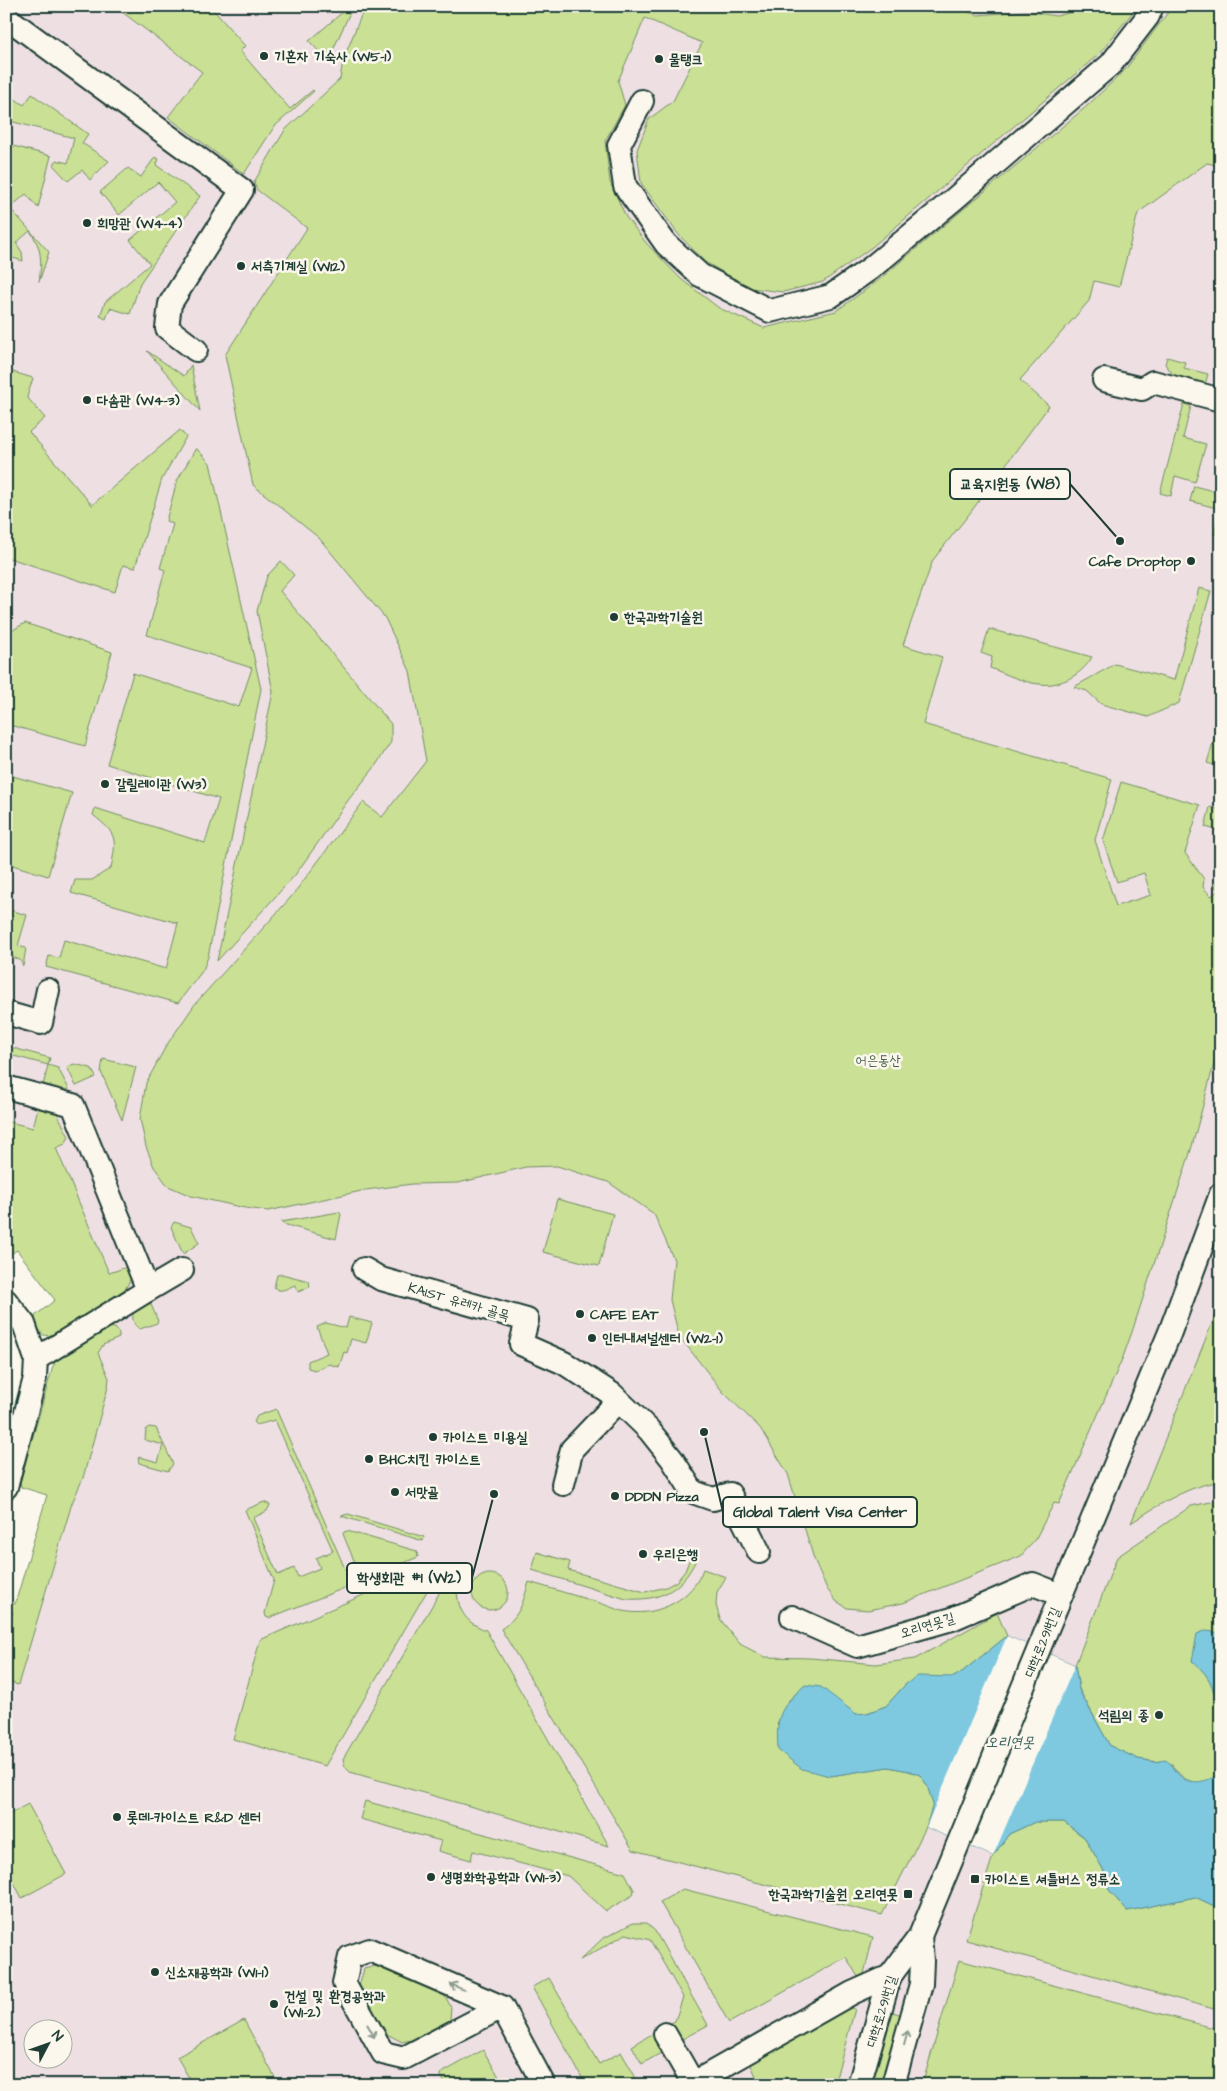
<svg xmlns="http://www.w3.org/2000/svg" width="1227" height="2091" font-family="'Architects Daughter','Poor Story',sans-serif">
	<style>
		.built { fill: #eedfe3; fill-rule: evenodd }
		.green { fill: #c9e095; stroke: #748e64 }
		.water { fill: #7fc9e0; stroke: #59919b }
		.pier { fill: #fbf7ec }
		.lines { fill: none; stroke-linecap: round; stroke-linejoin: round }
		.minor-casing { stroke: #1f3d34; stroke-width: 26 }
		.minor { stroke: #fbf7ec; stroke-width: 22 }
		.oneway { stroke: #8d9a90 }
		.poi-dot { fill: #1f3d34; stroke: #fbf7ec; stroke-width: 2 }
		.labels { text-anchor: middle; stroke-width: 5; stroke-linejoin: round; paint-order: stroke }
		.poi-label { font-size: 14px; font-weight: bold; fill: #1f3d34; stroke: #fbf7ec; text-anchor: start }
		.park-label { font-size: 14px; fill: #415e47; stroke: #fbf7ec }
		.street-label { font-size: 14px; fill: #1f3d34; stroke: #fbf7ec }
		.water-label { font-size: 15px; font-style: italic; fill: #37605f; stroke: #fbf7ec }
		.leader { fill: none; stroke: #1f3d34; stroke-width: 2 }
		.callout-dot { fill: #1f3d34; stroke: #fbf7ec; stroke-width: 2 }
		.callout { fill: #fbf7ec; stroke: #1f3d34; stroke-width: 2 }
		.callout-label { font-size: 15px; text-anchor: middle; font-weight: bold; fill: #1f3d34 }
	</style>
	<rect width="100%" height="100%" fill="#fbf7ec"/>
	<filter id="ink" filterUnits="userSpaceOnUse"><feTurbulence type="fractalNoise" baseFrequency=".02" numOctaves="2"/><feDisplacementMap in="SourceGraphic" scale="10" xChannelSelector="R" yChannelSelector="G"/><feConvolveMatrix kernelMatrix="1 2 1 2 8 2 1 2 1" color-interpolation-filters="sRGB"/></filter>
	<g filter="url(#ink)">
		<!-- built -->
		<path class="built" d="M 6,6 L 1221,6 L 1221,2085 L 6,2085 L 6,1681 L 22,1635 L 61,1493 L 85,1343 L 64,1305 L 6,1227 ZM 32,2028 L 62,2028 L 62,2058 L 32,2058 Z"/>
		<!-- green -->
		<g class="green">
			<path d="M 114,6 L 210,6 L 245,46 L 240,51 L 290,109 L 313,90 L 314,91 L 274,127 L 244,174 L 168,117 L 202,72 Z"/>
			<path d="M 342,6 L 353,6 L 328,61 L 309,41 L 345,10 Z"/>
			<path d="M 365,6 L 948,6 L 978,15 L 1026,11 L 1056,16 L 1096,6 L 1135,6 L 1132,13 L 1099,54 L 872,247 L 823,282 L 783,292 L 750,288 L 705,262 L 678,234 L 641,183 L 637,150 L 649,119 L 673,101 L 702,43 L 645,18 L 618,81 L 625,105 L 605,141 L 610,182 L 626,217 L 647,244 L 681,279 L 719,308 L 764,328 L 836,311 L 875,283 L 1087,106 L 1125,70 L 1169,11 L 1171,6 L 1221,6 L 1221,166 L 1207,163 L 1138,213 L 1119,287 L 1094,281 L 1089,301 L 1020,380 L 1049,406 L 970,513 L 933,560 L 903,645 L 942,657 L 923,724 L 1112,779 L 1095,840 L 1116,906 L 1151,895 L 1144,873 L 1117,882 L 1103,841 L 1121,782 L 1200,805 L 1185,853 L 1204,879 L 1203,887 L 1211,896 L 1219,890 L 1215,887 L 1217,882 L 1221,883 L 1221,1038 L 1191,1150 L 1132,1332 L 1123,1357 L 1059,1504 L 1054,1503 L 1036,1538 L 1021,1556 L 903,1603 L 868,1610 L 847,1608 L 836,1601 L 827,1589 L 814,1559 L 788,1474 L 760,1428 L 723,1392 L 679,1336 L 670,1300 L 674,1260 L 654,1214 L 608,1182 L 557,1166 L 526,1167 L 458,1183 L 412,1184 L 366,1190 L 268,1211 L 245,1208 L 191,1196 L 168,1186 L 154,1167 L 146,1147 L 140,1119 L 146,1083 L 166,1046 L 195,1004 L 291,897 L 363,802 L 382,817 L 426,761 L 410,671 L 385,618 L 319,538 L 253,485 L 225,355 L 307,228 L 257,190 L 254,182 L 285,130 L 340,79 L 343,60 Z"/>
			<path d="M 6,93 L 24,105 L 32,94 L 88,134 L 82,143 L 109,161 L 90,180 L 82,170 L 68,181 L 54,166 L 56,160 L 68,163 L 74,138 L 6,120 Z"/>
			<path d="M 6,144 L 51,156 L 38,208 L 26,194 L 10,208 L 49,252 L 39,282 C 42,261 42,248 30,231 L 16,243 L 22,252 L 23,261 L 6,256 Z"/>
			<path d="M 155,157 L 159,160 L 156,165 L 200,196 L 140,283 L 130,314 L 110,308 L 106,319 L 100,316 L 105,302 L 150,264 L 130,240 L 175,202 L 158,182 L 119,215 L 100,192 L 128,168 L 141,177 Z"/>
			<path d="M 147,351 L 184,376 L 191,365 L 200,411 Z"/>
			<path d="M 1167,357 L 1185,362 L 1184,368 L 1208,374 L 1205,385 L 1174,376 L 1165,364 Z"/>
			<path d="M 6,370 L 33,378 L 27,397 L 45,418 L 29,432 L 92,505 L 180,430 L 186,437 L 162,479 L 135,568 L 123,565 L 115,592 L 6,557 Z"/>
			<path d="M 1184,404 L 1191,406 L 1183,438 L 1206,444 L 1195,482 L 1175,476 L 1171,496 L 1160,493 Z"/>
			<path d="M 196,448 L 210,463 L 261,689 L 208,957 L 203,970 L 178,1003 L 46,967 L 49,956 L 59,958 L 64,940 L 166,969 L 178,923 L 71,893 L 75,880 L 92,880 L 111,868 C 117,838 117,834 93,815 L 95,808 L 205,843 L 219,799 L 107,764 L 133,673 L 239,707 L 252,668 L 147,635 L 165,570 L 160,568 L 173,524 L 166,521 L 177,481 Z"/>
			<path d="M 1194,486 L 1221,493 L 1221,535 L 1214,534 L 1220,509 L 1190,501 Z"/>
			<path d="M 281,561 L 294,575 L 280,591 L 391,724 L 391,742 L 374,768 L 349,799 L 295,875 L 217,961 L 273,692 L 257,611 L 267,576 Z"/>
			<path d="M 1199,588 L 1211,591 L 1179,703 L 1148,717 L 1101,704 L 1087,691 L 1074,687 L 1115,664 L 1174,680 Z"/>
			<path d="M 25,623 L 112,652 L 85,746 L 6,724 L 6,634 Z"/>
			<path d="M 989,629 L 1092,657 C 1082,675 1060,687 1039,684 C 1024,683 1004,673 990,668 L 992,657 L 981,653 Z"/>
			<path d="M 1221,715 L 1221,767 L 1207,763 Z"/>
			<path d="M 6,774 L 72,793 L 48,876 L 6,863 Z"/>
			<path d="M 1210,807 L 1221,810 L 1221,831 L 1205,827 Z"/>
			<path d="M 6,909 L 27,915 L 18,946 L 26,948 L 23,966 L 20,960 L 6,955 Z"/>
			<path d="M 6,1046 L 50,1058 L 48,1065 L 58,1068 L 69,1089 L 58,1094 L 42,1090 L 48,1065 L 6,1054 Z"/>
			<path d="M 103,1059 L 136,1067 L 122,1120 L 101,1072 Z"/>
			<path d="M 74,1064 L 91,1068 L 96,1077 L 76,1086 L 67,1067 Z"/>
			<path d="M 38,1107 L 56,1111 L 69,1137 L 65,1144 L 56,1148 L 109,1273 L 127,1267 L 132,1276 L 126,1288 L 118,1294 L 52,1336 L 43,1335 L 35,1324 L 35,1316 L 55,1300 L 17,1250 L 6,1257 L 6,1121 L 33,1128 Z"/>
			<path d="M 557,1199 L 613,1214 L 599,1266 L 543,1252 Z"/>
			<path d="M 339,1212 L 341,1214 L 336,1239 L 283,1224 L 281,1222 Z"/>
			<path d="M 174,1222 L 191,1227 L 199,1243 L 183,1254 L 171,1227 Z"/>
			<path d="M 282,1274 L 309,1281 L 310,1287 L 298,1292 L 295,1285 C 287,1288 280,1294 274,1287 L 277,1275 Z"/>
			<path d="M 1221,1301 L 1221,1482 C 1192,1483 1155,1507 1131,1523 Z"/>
			<path d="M 150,1302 L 158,1321 L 157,1323 L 140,1329 C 134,1326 132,1320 133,1313 Z"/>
			<path d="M 349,1317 L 372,1323 L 366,1343 L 351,1339 L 347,1353 L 344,1352 L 339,1367 L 329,1364 L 315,1370 L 308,1368 L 308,1361 L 327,1353 L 317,1327 L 326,1323 L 346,1328 Z"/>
			<path d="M 109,1327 L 115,1328 L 119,1333 L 119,1338 L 103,1345 L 98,1353 L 109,1378 L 108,1387 L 83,1478 L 72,1503 L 18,1685 L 6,1681 L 6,1634 L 13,1612 L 6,1610 L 6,1602 L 15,1604 L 47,1495 L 21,1487 L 20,1482 L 53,1366 L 56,1361 Z"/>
			<path d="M 276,1409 L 352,1585 L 269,1618 L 266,1617 L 265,1613 L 274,1580 L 245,1510 L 264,1502 L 270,1505 L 267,1511 L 253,1518 L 278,1575 L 294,1568 L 298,1577 L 320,1568 L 316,1558 L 333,1551 L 275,1420 L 257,1425 L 254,1422 L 257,1416 Z"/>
			<path d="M 149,1427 L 156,1428 L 173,1464 L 168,1471 L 139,1463 L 138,1458 L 140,1457 L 158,1462 L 163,1445 L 145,1440 L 146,1429 Z"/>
			<path d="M 1221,1500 L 1221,1524 L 1218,1529 L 1221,1533 L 1221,1635 L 1215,1632 L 1192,1660 C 1205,1672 1212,1680 1215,1698 L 1221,1701 L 1221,1772 C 1203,1789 1184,1785 1172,1764 L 1138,1759 L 1110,1746 L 1079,1689 L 1075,1665 L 1117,1557 L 1191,1506 Z"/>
			<path d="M 348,1514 L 424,1537 L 423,1541 L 341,1516 Z"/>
			<path d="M 347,1531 L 417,1551 L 418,1557 L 362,1580 L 343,1534 L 344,1532 Z"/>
			<path d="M 537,1552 L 570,1562 L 568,1570 L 645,1592 L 666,1587 L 677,1581 L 685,1571 L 690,1558 L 696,1560 C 681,1591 660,1601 626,1599 L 532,1570 Z"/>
			<path d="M 703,1569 L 726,1577 L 717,1592 L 716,1605 L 720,1619 L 740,1644 L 765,1657 L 811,1658 L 876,1664 L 915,1659 L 997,1613 L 1007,1636 L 962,1672 L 954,1677 L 906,1684 L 886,1706 L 867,1713 L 856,1714 L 805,1685 L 787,1702 L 777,1724 L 830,1776 L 888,1767 L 909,1771 L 920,1775 L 927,1785 L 933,1804 L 926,1827 L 882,1915 L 633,1850 L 501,1629 C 521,1615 522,1604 529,1582 C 553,1589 576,1596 600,1603 C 609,1606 619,1611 629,1612 C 660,1616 693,1598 703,1569 Z"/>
			<circle cx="490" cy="1592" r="18"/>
			<path d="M 407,1576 L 429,1583 L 427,1591 L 325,1766 L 233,1739 L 260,1640 Z"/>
			<path d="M 446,1588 L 457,1590 C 458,1611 466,1623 486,1630 L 609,1846 L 350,1772 L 345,1767 L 343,1759 L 441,1590 Z"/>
			<path d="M 365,1801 L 625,1873 L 634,1890 L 633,1895 L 606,1911 L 568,1876 L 473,1851 L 471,1860 L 438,1851 L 441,1841 L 360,1819 Z"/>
			<path d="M 28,1804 L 66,1874 L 22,1898 L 6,1868 L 6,1816 Z"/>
			<path d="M 1035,1822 L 1064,1822 L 1085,1838 L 1103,1869 L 1109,1890 L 1127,1911 L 1195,1897 L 1221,1909 L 1221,2011 L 966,1940 L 993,1856 L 1009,1834 Z"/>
			<path d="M 683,1889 L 873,1937 L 864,1974 L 858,1977 L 846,1957 L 729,2023 L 660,1902 Z"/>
			<path d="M 633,1923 L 646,1923 L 655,1931 L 708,2025 L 677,2042 L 667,2025 L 675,2021 L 683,1997 L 650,1940 L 626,1934 L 580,1960 L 602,1939 Z"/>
			<path d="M 959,1960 L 1221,2030 L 1221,2085 L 922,2085 Z"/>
			<path d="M 376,1966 L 445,1996 L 451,2007 L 450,2020 L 411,2040 L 402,2042 L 387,2034 L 359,1986 L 364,1969 Z"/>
			<path d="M 549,1978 L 599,2064 L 621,2052 L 636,2078 L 623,2085 L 586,2085 L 532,1987 Z"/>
			<path d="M 848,2007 L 855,2009 L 834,2085 L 760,2085 L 750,2063 Z"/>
			<path d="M 893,2012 L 902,2015 L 882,2085 L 872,2085 Z"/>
			<path d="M 244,2020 L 279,2085 L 193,2085 L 177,2057 Z"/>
			<path d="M 655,2032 L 666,2050 L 642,2064 L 632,2046 Z"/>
			<path d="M 483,2050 L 504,2085 L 446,2085 L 440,2074 Z"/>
		</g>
		<!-- water -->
		<g class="water">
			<path d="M 1205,1631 L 1215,1632 L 1221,1635 L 1221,1701 L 1215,1698 C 1212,1680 1205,1672 1192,1661 L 1197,1634 Z"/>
			<path d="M 1007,1636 L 1075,1665 L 1079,1690 L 1110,1746 L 1138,1759 L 1155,1762 L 1165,1760 C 1173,1764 1173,1768 1178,1774 C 1189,1787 1210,1782 1221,1772 L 1221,1838 L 1216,1849 L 1218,1866 L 1221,1870 L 1221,1909 L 1195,1897 L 1127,1911 L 1109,1890 L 1103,1869 L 1085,1838 L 1064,1822 L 1035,1822 L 1009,1834 L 993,1856 L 926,1827 L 933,1804 L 927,1785 L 920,1775 L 909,1771 L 888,1767 L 830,1776 L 802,1769 L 778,1750 C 776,1715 779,1709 805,1685 L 821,1687 L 856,1714 L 867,1713 L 886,1706 L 906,1684 L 918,1676 L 954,1677 L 962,1672 Z"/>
		</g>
		<!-- pier -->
		<path class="pier" d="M 1007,1636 L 1075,1665 L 993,1856 L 926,1827 Z"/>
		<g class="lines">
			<defs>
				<g id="minor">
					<path d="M 6,17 L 242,190 L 170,304 L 167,328 L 196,350"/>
					<path d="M 642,101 L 619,145 L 625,186 L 666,244 L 700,275 L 770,311 L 831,296 L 871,268 L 953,200 L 1111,64 L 1148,16 L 1152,6"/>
					<path d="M 1104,380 L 1142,389 L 1153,382 L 1221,400"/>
					<path d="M 6,1013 L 41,1023 L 48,990"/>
					<path d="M 6,1087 L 73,1105 L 148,1290 L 36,1359"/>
					<path d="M 364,1269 L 381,1279 L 527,1320 L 521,1344 L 564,1363 L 612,1394 L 649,1430 L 672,1459 L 693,1492 L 713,1499 L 730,1494 L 759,1552"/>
					<path d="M 148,1290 L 182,1270"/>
					<path d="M 6,1301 L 24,1324 L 36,1359 L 35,1378 L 6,1487"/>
					<path d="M 563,1484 L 572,1449 L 618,1401"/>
					<path d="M 792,1617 L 857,1646 L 952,1619 L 1033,1584 L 1061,1595"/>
					<path d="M 502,2007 L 404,2058 L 383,2053 L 344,1983 L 350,1957 L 370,1950 L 502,2007 L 544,2085"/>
					<path d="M 665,2034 L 693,2083"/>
					<path d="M 690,2085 L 852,1993 L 890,1976"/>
					<path d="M 859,2085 L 890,1976 L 920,1936 L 1170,1332 L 1221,1194"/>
					<path d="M 893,2085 L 921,1984 L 922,1961 L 920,1936"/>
				</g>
			</defs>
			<!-- minor casing -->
			<use href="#minor" class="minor-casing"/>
			<!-- minor -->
			<use href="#minor" class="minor"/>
		</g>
		<!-- one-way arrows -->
		<defs><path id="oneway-shaft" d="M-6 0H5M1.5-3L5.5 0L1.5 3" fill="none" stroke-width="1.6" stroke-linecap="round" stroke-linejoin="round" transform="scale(1.25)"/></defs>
		<g class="oneway">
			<use href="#oneway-shaft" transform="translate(457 1987) rotate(-156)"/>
			<use href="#oneway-shaft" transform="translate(371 2031) rotate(61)"/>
			<use href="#oneway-shaft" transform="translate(906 2038) rotate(-75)"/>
		</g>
	</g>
	<!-- markers -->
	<g class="poi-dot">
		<circle cx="264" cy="56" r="5"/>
		<circle cx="659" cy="59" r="5"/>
		<circle cx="87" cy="223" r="5"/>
		<circle cx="241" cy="266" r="5"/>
		<circle cx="87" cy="400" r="5"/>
		<circle cx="1191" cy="561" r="5"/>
		<circle cx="614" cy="617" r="5"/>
		<circle cx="105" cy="784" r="5"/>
		<circle cx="580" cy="1314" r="5"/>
		<circle cx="592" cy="1338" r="5"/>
		<circle cx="433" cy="1437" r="5"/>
		<circle cx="369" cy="1459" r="5"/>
		<circle cx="395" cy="1492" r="5"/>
		<circle cx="615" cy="1496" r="5"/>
		<circle cx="643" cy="1554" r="5"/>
		<circle cx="1159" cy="1715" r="5"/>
		<circle cx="117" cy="1817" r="5"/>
		<circle cx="431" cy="1877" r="5"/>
		<rect x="970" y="1874" width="10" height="10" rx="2.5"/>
		<rect x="903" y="1889" width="10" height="10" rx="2.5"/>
		<circle cx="155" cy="1972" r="5"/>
		<circle cx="274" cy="2004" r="5"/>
	</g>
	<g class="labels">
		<!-- poi labels -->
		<g class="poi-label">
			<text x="274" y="61">기혼자 기숙사 (W5-1)</text>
			<text x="669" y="64">물탱크</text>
			<text x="97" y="228">희망관 (W4-4)</text>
			<text x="251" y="271">서측기계실 (W12)</text>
			<text x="97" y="405">다솜관 (W4-3)</text>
			<text x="1181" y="566" text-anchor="end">Cafe Droptop</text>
			<text x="624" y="622">한국과학기술원</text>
			<text x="115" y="789">갈릴레이관 (W3)</text>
			<text x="590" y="1319">CAFE EAT</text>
			<text x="602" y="1343">인터내셔널센터 (W2-1)</text>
			<text x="443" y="1442">카이스트 미용실</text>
			<text x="379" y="1464">BHC치킨 카이스트</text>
			<text x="405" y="1497">서맛골</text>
			<text x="625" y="1501">DDDN Pizza</text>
			<text x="653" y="1559">우리은행</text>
			<text x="1149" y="1720" text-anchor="end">석림의 종</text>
			<text x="127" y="1822">롯데-카이스트 R&amp;D 센터</text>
			<text x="441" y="1882">생명화학공학과 (W1-3)</text>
			<text x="985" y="1884">카이스트 셔틀버스 정류소</text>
			<text x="898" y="1899" text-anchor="end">한국과학기술원 오리연못</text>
			<text x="165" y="1977">신소재공학과 (W1-1)</text>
			<text x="284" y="2001">건설 및 환경공학과<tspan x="284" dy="16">(W1-2)</tspan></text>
		</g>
		<!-- park labels -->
		<g class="park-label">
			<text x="878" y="1065">어은동산</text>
		</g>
		<!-- street labels -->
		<g class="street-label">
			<text transform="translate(459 1301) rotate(16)" y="5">KAIST 유레카 골목</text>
			<text transform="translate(927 1625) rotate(-17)" y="5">오리연못길</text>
			<text transform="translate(1042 1642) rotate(-68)" y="5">대학로291번길</text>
			<text transform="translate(881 2011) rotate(-73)" y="5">대학로291번길</text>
		</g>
		<!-- water labels -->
		<g class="water-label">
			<text x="1010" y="1747">오리연못</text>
		</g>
	</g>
	<!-- callouts -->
	<path class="leader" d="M1120 541L1070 484M704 1432L723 1512M494 1494L472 1578"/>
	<g class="callout-dot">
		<circle cx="1120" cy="541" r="5"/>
		<circle cx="704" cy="1432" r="5"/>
		<circle cx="494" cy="1494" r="5"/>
	</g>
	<g class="callout">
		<rect x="950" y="469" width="120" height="30" rx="5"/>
		<rect x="723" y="1497" width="194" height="30" rx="5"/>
		<rect x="347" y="1563" width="125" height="30" rx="5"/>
	</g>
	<g class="callout-label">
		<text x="1010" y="489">교육지원동 (W8)</text>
		<text x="820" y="1517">Global Talent Visa Center</text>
		<text x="409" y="1583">학생회관 #1 (W2)</text>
	</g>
	<!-- margin -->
	<rect width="1227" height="2091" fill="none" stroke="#fbf7ec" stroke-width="25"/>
	<rect x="12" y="12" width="1202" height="2066" fill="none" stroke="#1f3d34" stroke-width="2" filter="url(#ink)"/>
	<!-- north arrow -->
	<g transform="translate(48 2044) rotate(49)"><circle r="24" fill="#fbf7ec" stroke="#a3ada2"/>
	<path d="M0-4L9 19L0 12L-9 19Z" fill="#1f3d34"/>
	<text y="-8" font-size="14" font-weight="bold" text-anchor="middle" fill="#1f3d34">N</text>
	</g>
</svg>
